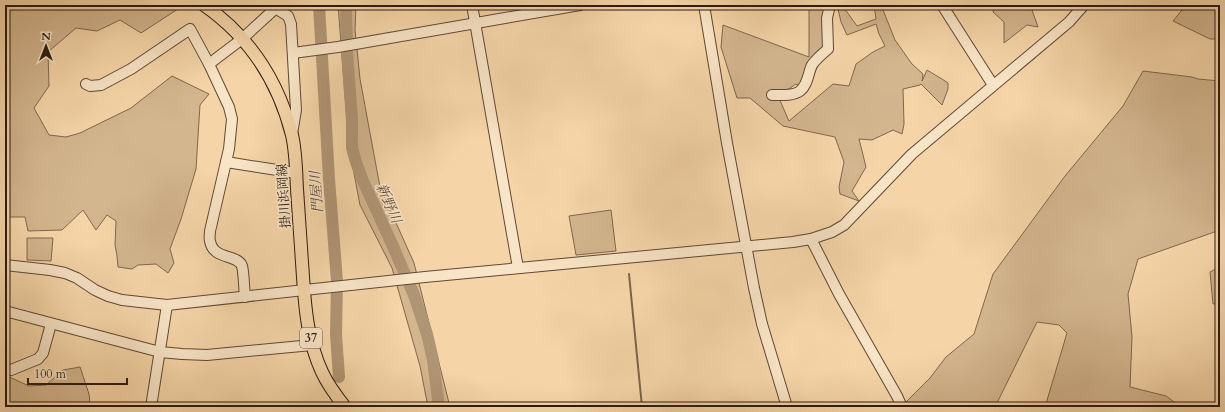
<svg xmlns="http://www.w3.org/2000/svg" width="1225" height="412" font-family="Cardo,'Noto Serif JP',serif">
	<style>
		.green { fill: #d3b58e; stroke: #7f684e }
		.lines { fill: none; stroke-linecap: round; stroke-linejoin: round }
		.stream { stroke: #7b644c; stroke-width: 2 }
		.river { stroke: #b09574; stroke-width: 12 }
		.minor-casing { stroke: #5e4935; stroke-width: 12 }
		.major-casing { stroke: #2b1a0f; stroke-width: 14 }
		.minor { stroke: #f8e4c6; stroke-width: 10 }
		.major { stroke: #f5d5a8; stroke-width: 12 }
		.labels { text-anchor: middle; stroke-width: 3; stroke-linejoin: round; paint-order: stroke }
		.shield { fill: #f8e4c6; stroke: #685746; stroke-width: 1 }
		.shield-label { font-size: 12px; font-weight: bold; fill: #2b1a0f }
		.street-label { font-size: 13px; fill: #2b1a0f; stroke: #f8e4c6 }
		.water-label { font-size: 14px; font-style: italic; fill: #604b37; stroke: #f8e4c6 }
	</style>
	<rect width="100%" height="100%" fill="#f5d5a8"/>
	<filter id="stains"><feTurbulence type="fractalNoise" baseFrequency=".005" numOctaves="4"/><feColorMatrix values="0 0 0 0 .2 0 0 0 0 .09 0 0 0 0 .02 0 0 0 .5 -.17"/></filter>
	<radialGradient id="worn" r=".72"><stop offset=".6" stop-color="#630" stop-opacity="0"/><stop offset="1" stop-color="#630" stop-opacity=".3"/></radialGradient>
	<!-- green -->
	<g class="green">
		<path d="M 5,5 L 181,5 L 178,9 L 141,33 L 120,20 L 97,31 L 76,28 L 48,52 L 49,86 L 34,108 L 49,135 L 66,137 L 80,133 L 131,108 L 172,76 L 209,94 L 200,105 L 196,169 L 181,219 L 170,249 L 174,263 L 168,273 L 156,264 L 138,265 L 132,269 L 118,267 L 117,256 L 115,245 L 116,221 L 107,215 L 96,230 L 83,210 L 62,230 L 28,231 L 25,217 L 5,217 Z"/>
		<path d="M 338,5 L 356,5 L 355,30 L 360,79 L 380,187 L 414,263 L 450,407 L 428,407 L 420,366 L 392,268 L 360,205 L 349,147 Z"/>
		<path d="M 803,5 L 829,5 L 830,40 L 806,91 L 796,84 L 778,96 L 789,121 L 833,84 L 849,86 L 856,64 L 873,52 L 885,46 L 879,34 L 876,24 L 847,35 L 841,22 L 837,5 L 842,5 L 857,26 L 876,19 L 874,5 L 881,5 L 895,40 L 912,64 L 923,74 L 922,81 L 927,70 L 942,79 L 948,83 L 948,89 L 942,105 L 921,84 L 920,85 L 903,89 L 904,124 L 902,134 L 893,130 L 872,140 L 859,139 L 866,167 L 852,191 L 859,201 L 840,194 L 839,187 L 844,162 L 835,137 L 783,126 L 750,98 L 737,98 L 721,47 L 723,25 L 809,57 L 809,9 Z"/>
		<path d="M 994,5 L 1033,5 L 1032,10 L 1038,27 L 1027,25 L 1004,43 L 1004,22 L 993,12 Z"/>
		<path d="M 1186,5 L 1220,5 L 1220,39 L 1210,39 L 1173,21 Z"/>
		<path d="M 1143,71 L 1192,77 L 1198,79 L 1220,81 L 1220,230 L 1138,259 L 1128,294 L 1132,337 L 1130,387 L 1166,396 L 1181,407 L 1045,407 L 1067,333 L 1059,325 L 1037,322 L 995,407 L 907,407 L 906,402 L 930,378 L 946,357 L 974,334 L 993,274 L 1065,176 L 1123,106 Z"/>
		<path d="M 611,210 L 616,251 L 576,255 L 569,216 Z"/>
		<path d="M 27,238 L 53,238 L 51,261 L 27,260 Z"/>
		<path d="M 1220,267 L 1220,303 L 1213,304 L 1210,272 Z"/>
		<path d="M 80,367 L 89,394 L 90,404 L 95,407 L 5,407 L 5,375 L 29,386 L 46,385 L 63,370 Z"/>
	</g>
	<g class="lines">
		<!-- stream -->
		<path class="stream" d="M 629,274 L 642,407"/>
		<!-- river -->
		<g class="river">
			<path d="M 319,5 L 329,179 L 337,281 L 336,335 L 339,377"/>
			<path d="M 346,5 L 347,52 L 352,120 L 352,148 L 356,162 L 363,181 L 392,244 L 414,295 L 427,334 L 433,360 L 439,407"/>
		</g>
		<defs>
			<g id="minor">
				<path d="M 472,5 L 518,268"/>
				<path d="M 704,5 L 727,143 L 754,288 L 762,324 L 787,407"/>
				<path d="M 942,5 L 993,85"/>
				<path d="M 275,8 L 288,16 L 291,24 L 296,110 L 292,134"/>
				<path d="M 293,53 L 338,47 L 580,5"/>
				<path d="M 209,64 L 242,39 L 279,5"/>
				<path d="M 86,84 L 90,86 L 101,85 L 131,69 L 190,29 L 209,64 L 229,107 L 232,119 L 229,149 L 210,231 C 210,234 209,238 210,241 C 213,260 238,254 242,266 C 244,273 244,289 245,297"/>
				<path d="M 772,95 C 780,95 794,96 800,91 C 808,85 808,73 812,65 C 816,59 822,54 828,49 L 827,18 L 830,5"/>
				<path d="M 226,162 L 296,173"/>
				<path d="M 811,239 L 839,294 L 897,396 L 902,407"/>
				<path d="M 5,265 L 50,270 L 65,273 L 77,278 L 95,290 L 108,296 L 122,300 L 167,305 L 425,277 L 793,242 L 811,239 L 832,232 L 844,225 L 912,154 L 1069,22 L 1084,5"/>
				<path d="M 5,311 L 160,352 L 182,354 L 207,355 L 312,345"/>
				<path d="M 5,369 L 11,370 L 38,359 L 43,353 L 51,324"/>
				<path d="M 151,407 L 167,305"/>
			</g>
			<path id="major" d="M 204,5 C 250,37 278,80 292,135 C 296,152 296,171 297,189 C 299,218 301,248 303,277 C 305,309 308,342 322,372 C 327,383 337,397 345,407"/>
		</defs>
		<!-- minor casing -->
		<use href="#minor" class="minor-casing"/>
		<!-- major casing -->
		<use href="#major" class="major-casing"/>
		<!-- minor -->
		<use href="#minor" class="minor"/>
		<!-- major -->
		<use href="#major" class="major"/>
	</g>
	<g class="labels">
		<!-- shield labels -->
		<rect class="shield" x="300" y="328" width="22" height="20" rx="3"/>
		<g class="shield-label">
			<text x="311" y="342">37</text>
		</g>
		<!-- street labels -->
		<g class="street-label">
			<text transform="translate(283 196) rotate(-94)" y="5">掛川浜岡線</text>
		</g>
		<!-- water labels -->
		<g class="water-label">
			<text transform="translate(316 192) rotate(-94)" y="5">門屋川</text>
			<text transform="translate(389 203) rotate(66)" y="5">新野川</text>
		</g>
	</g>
	<!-- margin -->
	<rect width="1225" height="412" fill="none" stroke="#f5d5a8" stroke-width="20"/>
	<rect x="6" y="6" width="1213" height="400" fill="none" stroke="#2b1a0f" stroke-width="2"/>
	<rect x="10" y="10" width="1205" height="392" fill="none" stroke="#2b1a0f"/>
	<!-- north arrow -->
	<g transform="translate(46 46)" stroke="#f8e4c6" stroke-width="3" paint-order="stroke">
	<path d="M0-3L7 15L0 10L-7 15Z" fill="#2b1a0f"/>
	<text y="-6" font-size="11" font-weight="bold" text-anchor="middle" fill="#2b1a0f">N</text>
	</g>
	<!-- scale -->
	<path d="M28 378v6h99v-6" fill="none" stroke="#2b1a0f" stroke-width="2"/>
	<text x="34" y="378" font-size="12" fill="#2b1a0f" stroke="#f8e4c6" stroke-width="3" paint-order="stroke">100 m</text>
	<rect width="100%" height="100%" filter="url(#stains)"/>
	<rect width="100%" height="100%" fill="url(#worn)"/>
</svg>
